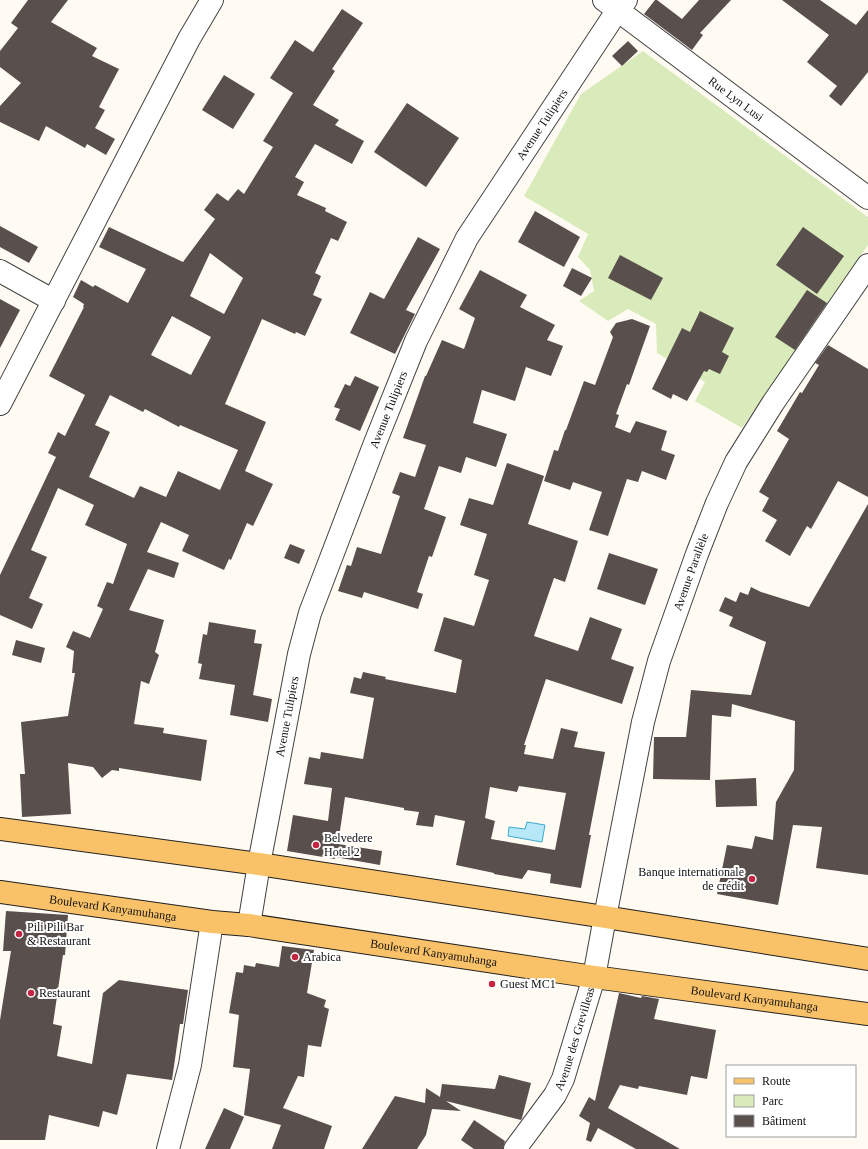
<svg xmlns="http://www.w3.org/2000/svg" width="868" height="1149" font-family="Georgia,serif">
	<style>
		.green { fill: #daebbb }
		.water { fill: #b7e8f7; stroke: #3ca9cf }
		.building { fill: #594f4c; fill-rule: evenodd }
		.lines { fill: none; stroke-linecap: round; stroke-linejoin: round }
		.minor-casing { stroke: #434343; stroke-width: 24 }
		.major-casing { stroke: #212121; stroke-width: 24 }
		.minor { stroke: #fff; stroke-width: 22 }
		.major { stroke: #fac268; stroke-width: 22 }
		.poi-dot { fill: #c32543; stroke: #fff; stroke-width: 1.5 }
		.labels { text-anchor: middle; stroke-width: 4; stroke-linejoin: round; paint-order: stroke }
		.street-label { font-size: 12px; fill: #101010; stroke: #fff }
		.poi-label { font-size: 12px; fill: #101010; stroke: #fff; text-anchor: start }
	</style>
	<rect width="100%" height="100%" fill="#fffbf3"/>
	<!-- green -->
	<path class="green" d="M 643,51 L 868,217 L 868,245 L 742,428 L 695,401 L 705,382 L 657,353 L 656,324 L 628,309 L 608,321 L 579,301 L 594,291 L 590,270 L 578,257 L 588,234 L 524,196 L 581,94 Z"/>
	<!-- water -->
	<path class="water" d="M 527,822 L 545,825 L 542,842 L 508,836 L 509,827 L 525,829 Z"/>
	<!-- building -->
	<g class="building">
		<path d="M 28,0 L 68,0 L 51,22 L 97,48 L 92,56 L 119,69 L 99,107 L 105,110 L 95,128 L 115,139 L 106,155 L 87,144 L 85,148 L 46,126 L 39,141 L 0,122 L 0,106 L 21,83 L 0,67 L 0,51 L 18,28 L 11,23 Z"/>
		<path d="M 655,0 L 657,0 L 682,19 L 699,0 L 731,0 L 700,33 L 703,35 L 692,50 L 644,14 Z"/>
		<path d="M 782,0 L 820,0 L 856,25 L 868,10 L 868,72 L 841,106 L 829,96 L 837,86 L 807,62 L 829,35 Z"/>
		<path d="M 342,9 L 363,23 L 332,69 L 335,71 L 313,105 L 339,120 L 335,125 L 364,141 L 352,164 L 315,144 L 295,177 L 304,182 L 297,195 L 326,208 L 325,211 L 347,222 L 338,241 L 331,238 L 315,273 L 321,276 L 313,295 L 322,299 L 305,336 L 296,332 L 295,334 L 262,319 L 225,404 L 266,422 L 245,471 L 273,484 L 253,526 L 247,523 L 231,560 L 229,559 L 224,570 L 182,551 L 189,535 L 161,522 L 147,552 L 179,563 L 174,578 L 148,569 L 129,610 L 164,620 L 155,652 L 159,655 L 149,684 L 141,681 L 134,724 L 164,728 L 163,733 L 207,740 L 201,781 L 119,768 L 119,771 L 112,770 L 102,778 L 93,767 L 68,763 L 71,814 L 22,817 L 20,774 L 25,774 L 21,722 L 68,716 L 75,673 L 72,673 L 74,651 L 66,647 L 73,631 L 90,638 L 103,609 L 97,606 L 107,582 L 113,584 L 127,544 L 85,525 L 94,505 L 58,488 L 31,550 L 47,557 L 29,598 L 43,604 L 32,629 L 0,615 L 0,575 L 56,457 L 48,453 L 58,432 L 65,436 L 85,395 L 49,376 L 84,307 L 83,307 L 84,304 L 73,297 L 81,280 L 93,287 L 95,285 L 128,303 L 146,269 L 99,247 L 109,227 L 183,262 L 215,219 L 204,210 L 217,193 L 228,201 L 238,189 L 244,194 L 273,147 L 263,141 L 293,93 L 270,78 L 295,40 L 313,52 ZM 210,253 L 243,278 L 224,314 L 190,296 ZM 172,316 L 211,337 L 191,375 L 151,355 ZM 110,395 L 143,412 L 145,409 L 179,427 L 180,425 L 238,450 L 220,490 L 178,471 L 166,497 L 140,486 L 134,498 L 89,477 L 110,432 L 95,425 Z"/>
		<path d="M 628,41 L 638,51 L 622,66 L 612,56 Z"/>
		<path d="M 224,75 L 255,94 L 233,129 L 202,110 Z"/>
		<path d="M 407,103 L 459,138 L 426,187 L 374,152 Z"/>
		<path d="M 535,211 L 580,237 L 564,267 L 518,242 Z"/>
		<path d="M 0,226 L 38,247 L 29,263 L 0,247 Z"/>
		<path d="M 803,227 L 844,256 L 817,294 L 776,265 Z"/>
		<path d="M 418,237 L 440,249 L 406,310 L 415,314 L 395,354 L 350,333 L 370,292 L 384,299 Z"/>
		<path d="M 620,255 L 663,278 L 651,300 L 608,278 Z"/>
		<path d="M 572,268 L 592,278 L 581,296 L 563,286 Z"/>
		<path d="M 480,270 L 527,295 L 520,307 L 555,325 L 547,340 L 563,346 L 551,376 L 526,367 L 515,401 L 482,390 L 473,423 L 507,434 L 496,467 L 466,457 L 461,473 L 439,466 L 424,509 L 446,517 L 432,557 L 429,556 L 417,592 L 423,594 L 418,609 L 364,592 L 362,598 L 338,591 L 347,565 L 351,566 L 357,547 L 381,554 L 400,496 L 392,493 L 400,472 L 415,477 L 426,445 L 403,438 L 425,376 L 426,376 L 442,340 L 464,349 L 475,318 L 459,309 Z"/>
		<path d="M 807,290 L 827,303 L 795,350 L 775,337 Z"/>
		<path d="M 0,299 L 20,310 L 0,348 Z"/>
		<path d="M 700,311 L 734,328 L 722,352 L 729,356 L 720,374 L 709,369 L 707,372 L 704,371 L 687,401 L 673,394 L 671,399 L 652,389 L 682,328 L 690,332 Z"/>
		<path d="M 632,319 L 650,326 L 629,385 L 627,384 L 616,414 L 619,415 L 615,427 L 630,433 L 636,421 L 667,431 L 661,450 L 675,455 L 666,480 L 642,471 L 638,482 L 627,479 L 608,536 L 589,530 L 602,492 L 573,482 L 570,490 L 544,481 L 554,450 L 558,451 L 565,430 L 566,430 L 584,381 L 595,385 L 613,337 L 610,332 L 616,323 Z"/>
		<path d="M 828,345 L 868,369 L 868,497 L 838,481 L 811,529 L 807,526 L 790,556 L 765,541 L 777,520 L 762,511 L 769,498 L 759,492 L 789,439 L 777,431 L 800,392 L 802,393 L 819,365 L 815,363 Z"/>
		<path d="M 355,376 L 379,387 L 360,431 L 335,420 L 340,409 L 334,407 L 345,384 L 350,386 Z"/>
		<path d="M 507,463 L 544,476 L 528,524 L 578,541 L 565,582 L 554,578 L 534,636 L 578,651 L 590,617 L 622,629 L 611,659 L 634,667 L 622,704 L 546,679 L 524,745 L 526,745 L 524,754 L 553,759 L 561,728 L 578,732 L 574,747 L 605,752 L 589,835 L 591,835 L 581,888 L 550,883 L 551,874 L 528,870 L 522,879 L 494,874 L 494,873 L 456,865 L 465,821 L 435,815 L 433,827 L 416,825 L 419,812 L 404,810 L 404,808 L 345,797 L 338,844 L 382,851 L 380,865 L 335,857 L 335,859 L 287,851 L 293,815 L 328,821 L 332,788 L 304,784 L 309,757 L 320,759 L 321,752 L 363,759 L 374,698 L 350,693 L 354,677 L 361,679 L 363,672 L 386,677 L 385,679 L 456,693 L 462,660 L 434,651 L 444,617 L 474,626 L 489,580 L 474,575 L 487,534 L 460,525 L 469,498 L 493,505 ZM 519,786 L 566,793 L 555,850 L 491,839 L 495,821 L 485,818 L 490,787 L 517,792 Z"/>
		<path d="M 868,504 L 868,875 L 816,868 L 822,827 L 793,825 L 778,905 L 717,894 L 727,845 L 752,849 L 755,836 L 773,840 L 776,802 L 794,770 L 795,721 L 732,704 L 731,717 L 712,715 L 710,780 L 653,779 L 654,737 L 686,737 L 691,690 L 751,695 L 766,642 L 729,626 L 733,617 L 719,611 L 725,597 L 736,602 L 740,592 L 748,595 L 751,587 L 761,592 L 809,607 Z"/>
		<path d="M 290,544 L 305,550 L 299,564 L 284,558 Z"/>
		<path d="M 609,553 L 658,569 L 645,605 L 597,589 Z"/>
		<path d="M 209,622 L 256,630 L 254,643 L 262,644 L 253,695 L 272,699 L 268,722 L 230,715 L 235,685 L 199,679 L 202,664 L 198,663 L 203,634 L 207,635 Z"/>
		<path d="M 16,640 L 45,648 L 41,663 L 12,655 Z"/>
		<path d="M 756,778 L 757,806 L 716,807 L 715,780 Z"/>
		<path d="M 6,911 L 68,915 L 65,955 L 63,955 L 53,1024 L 62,1026 L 57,1056 L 92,1064 L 103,993 L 119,980 L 188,990 L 183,1024 L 180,1024 L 172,1080 L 127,1074 L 117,1115 L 103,1111 L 99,1127 L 49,1115 L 45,1140 L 0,1140 L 0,1020 L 11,951 L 3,951 Z"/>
		<path d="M 282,946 L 314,950 L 307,993 L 326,1000 L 324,1007 L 329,1009 L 321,1047 L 308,1045 L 304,1077 L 298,1076 L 283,1108 L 332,1126 L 324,1149 L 272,1149 L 281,1125 L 244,1115 L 250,1069 L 233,1067 L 239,1015 L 229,1013 L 236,972 L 243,973 L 244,965 L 255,967 L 256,963 L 279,967 Z"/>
		<path d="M 619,993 L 641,998 L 642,996 L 659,999 L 654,1019 L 716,1030 L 707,1079 L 691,1076 L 687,1095 L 639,1086 L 638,1089 L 620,1085 L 608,1108 L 680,1149 L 636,1149 L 598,1128 L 591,1142 L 586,1140 L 590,1123 L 579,1116 L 589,1097 L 595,1101 Z"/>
		<path d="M 499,1075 L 531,1083 L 522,1118 L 521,1120 L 446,1101 L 461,1111 L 432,1109 L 426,1135 L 417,1149 L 362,1149 L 395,1096 L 425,1103 L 426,1088 L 440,1097 L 442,1084 L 495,1089 Z"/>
		<path d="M 224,1108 L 244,1117 L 230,1149 L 205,1149 Z"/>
		<path d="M 474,1120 L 505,1141 L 503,1149 L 474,1149 L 461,1140 Z"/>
	</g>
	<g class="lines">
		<defs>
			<g id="minor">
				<path id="s1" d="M 604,0 L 868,198"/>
				<path d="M 0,271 L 54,301"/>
				<path d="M 0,404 L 189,39 L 212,0"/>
				<path id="s2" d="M 249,925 L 259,864 L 299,654 L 310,613 L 375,443 L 416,341 L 467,238 L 617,11 L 626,0"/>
				<path d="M 168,1149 L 190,1065 L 212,922"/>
				<path id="s3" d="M 515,1149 L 555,1095 L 563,1079 L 594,977 L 605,917 L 643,722 L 659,661 L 697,554 L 717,503 L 736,462 L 773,403 L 868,265"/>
			</g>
			<g id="major">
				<path d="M 0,829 L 259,864 L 605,917 L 868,959"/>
				<path id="s4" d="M 0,892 L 212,922 L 249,925 L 594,977 L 868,1014"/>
			</g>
		</defs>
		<!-- minor casing -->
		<use href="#minor" class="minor-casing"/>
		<!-- major casing -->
		<use href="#major" class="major-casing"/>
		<!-- minor -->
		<use href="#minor" class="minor"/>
		<!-- major -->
		<use href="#major" class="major"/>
	</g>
	<!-- markers -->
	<g class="poi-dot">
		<circle cx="316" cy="845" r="4"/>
		<circle cx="752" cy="879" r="4"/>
		<circle cx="19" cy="934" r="4"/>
		<circle cx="295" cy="957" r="4"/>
		<circle cx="492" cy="984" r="4"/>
		<circle cx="31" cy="993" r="4"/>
	</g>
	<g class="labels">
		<!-- street labels -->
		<g class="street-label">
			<text dy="4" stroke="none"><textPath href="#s1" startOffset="165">Rue Lyn Lusi</textPath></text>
			<text dy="4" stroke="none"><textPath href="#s2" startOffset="861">Avenue Tulipiers</textPath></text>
			<text dy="4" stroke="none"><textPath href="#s2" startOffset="536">Avenue Tulipiers</textPath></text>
			<text dy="4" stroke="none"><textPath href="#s3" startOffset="609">Avenue Parallèle</textPath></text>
			<text dy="4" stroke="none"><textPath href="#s2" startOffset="212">Avenue Tulipiers</textPath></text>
			<text dy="4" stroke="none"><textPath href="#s4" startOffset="114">Boulevard Kanyamuhanga</textPath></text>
			<text dy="4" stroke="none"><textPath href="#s4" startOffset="438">Boulevard Kanyamuhanga</textPath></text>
			<text dy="4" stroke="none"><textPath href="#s4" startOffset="762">Boulevard Kanyamuhanga</textPath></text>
			<text dy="4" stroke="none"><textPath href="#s3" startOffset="127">Avenue des Grevilleas</textPath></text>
		</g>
		<!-- poi labels -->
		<g class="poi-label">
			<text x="324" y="842">Belvedere<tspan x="324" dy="14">Hotel 2</tspan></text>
			<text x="744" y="876" text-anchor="end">Banque internationale<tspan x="744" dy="14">de crédit</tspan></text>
			<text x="27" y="931">Pili Pili Bar<tspan x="27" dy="14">&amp; Restaurant</tspan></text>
			<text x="303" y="961">Arabica</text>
			<text x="500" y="988">Guest MC1</text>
			<text x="39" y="997">Restaurant</text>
		</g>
	</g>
	<!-- legend -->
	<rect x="726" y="1065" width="130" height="72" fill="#ffffff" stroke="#9f9f9f"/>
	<rect x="734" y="1078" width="20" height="6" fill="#fac268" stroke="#9f9f9f"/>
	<text x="762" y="1085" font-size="12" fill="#101010">Route</text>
	<rect x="734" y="1095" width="20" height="12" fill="#daebbb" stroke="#9f9f9f"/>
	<text x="762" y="1105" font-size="12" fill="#101010">Parc</text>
	<rect x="734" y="1115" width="20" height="12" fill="#594f4c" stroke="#9f9f9f"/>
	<text x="762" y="1125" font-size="12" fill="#101010">Bâtiment</text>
</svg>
